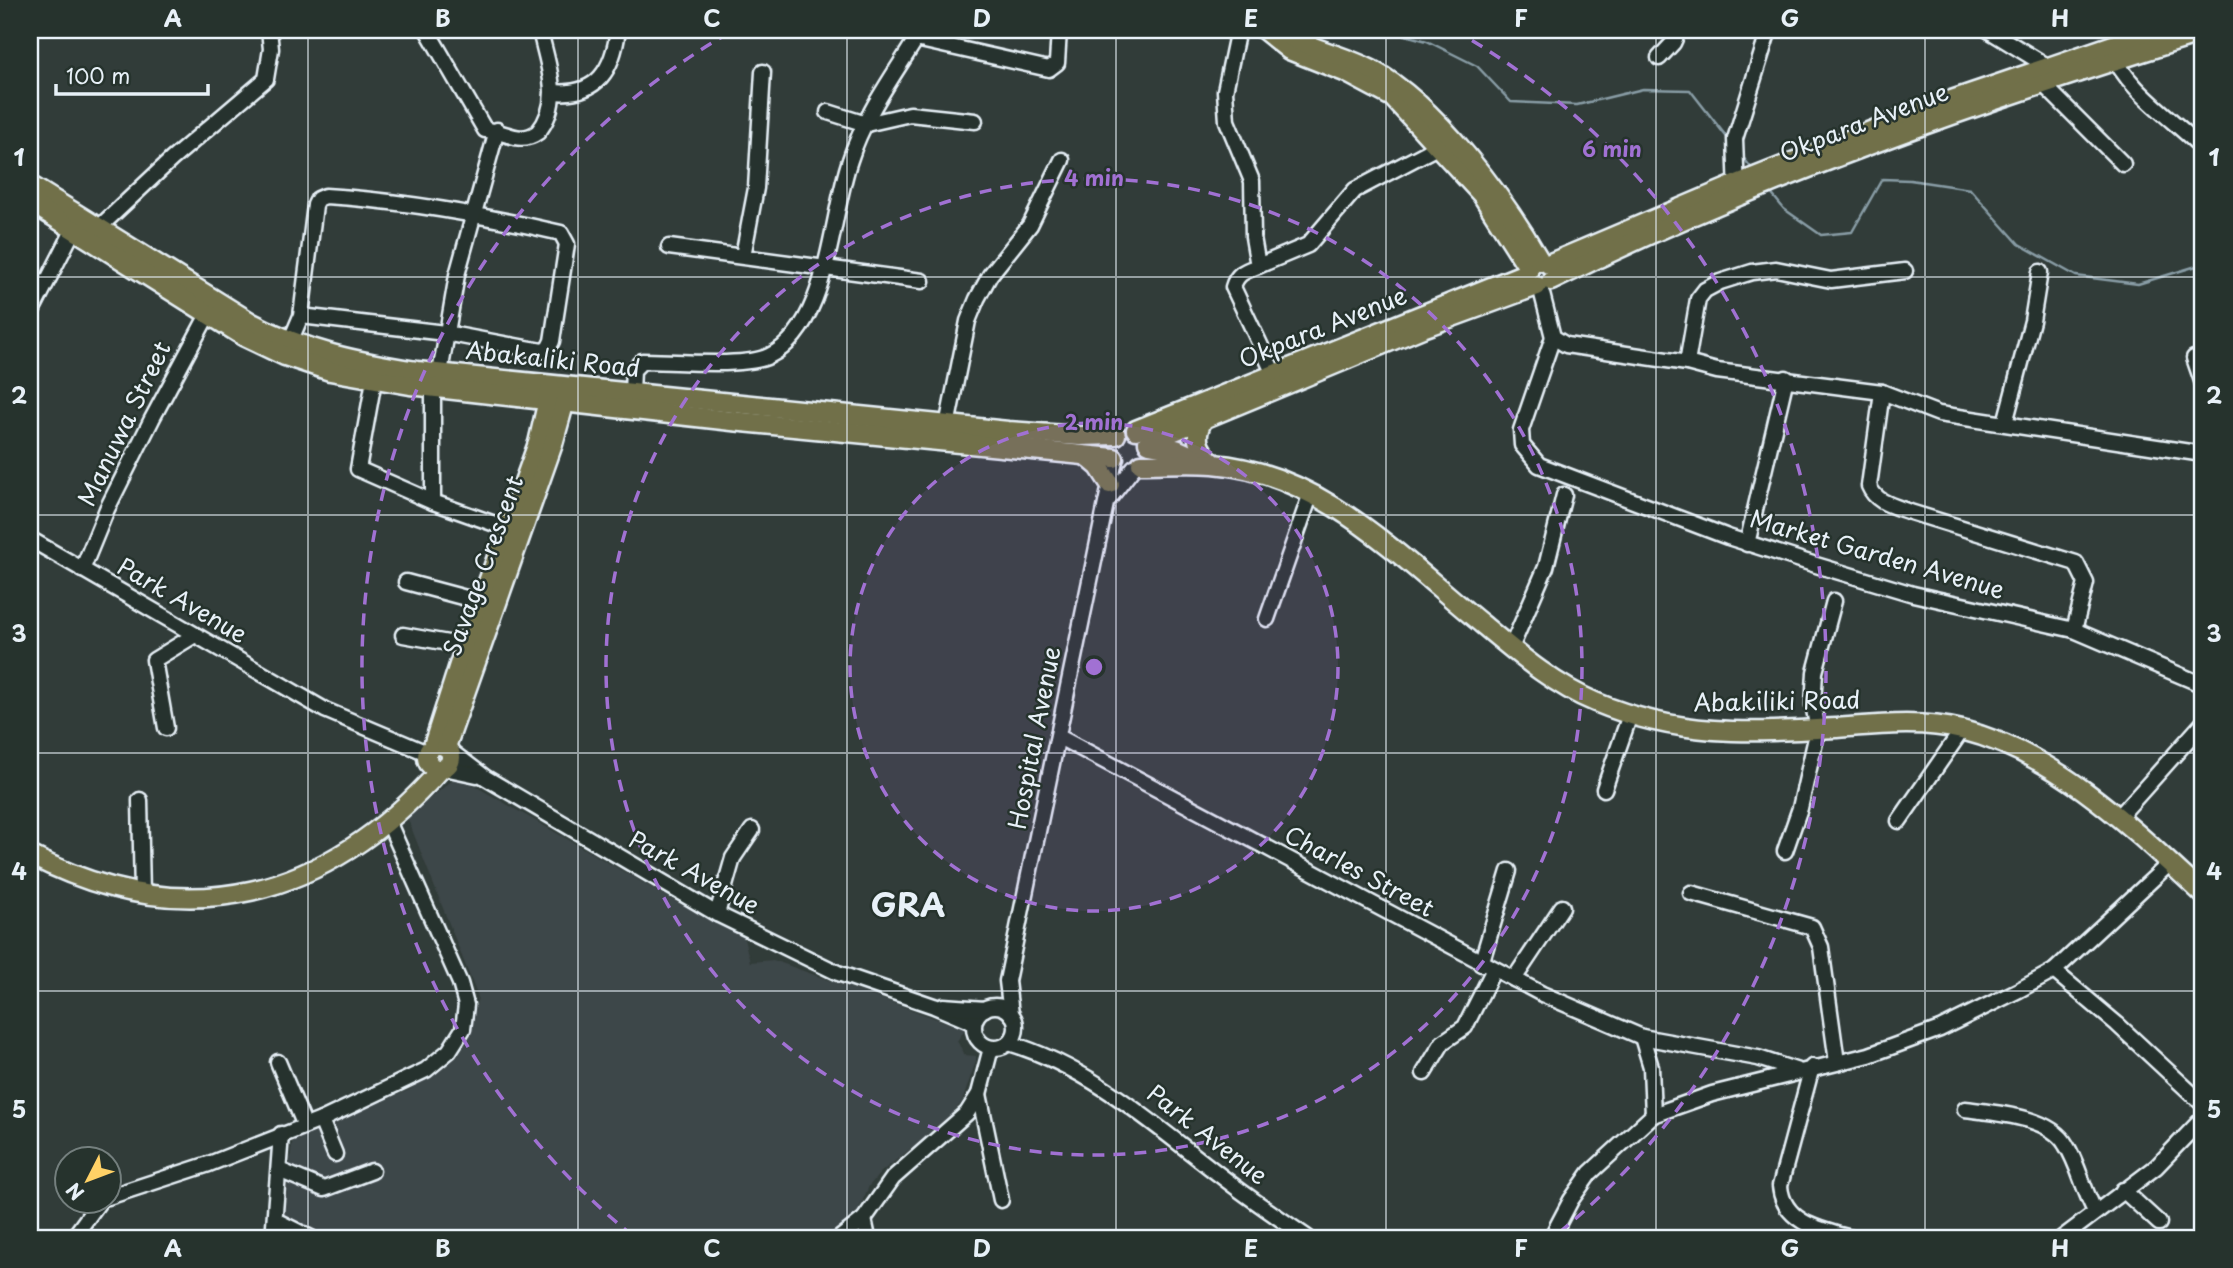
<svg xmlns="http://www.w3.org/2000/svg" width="2233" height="1268" font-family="'Playpen Sans',sans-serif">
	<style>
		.built { fill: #3e4648 }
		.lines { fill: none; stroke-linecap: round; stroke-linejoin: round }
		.stream { stroke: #899da6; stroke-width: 2.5 }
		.minor-casing { stroke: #e8f1f8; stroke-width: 19 }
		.major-casing { stroke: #e8f1f8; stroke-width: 23 }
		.minor { stroke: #26332d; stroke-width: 14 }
		.major { stroke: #71704a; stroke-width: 18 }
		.grid { fill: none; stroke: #e8f1f8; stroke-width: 2; stroke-opacity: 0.55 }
		.ring { fill: none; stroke: #a171d3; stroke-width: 3.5; stroke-dasharray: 12 9 }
		.labels { text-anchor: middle; stroke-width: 5; stroke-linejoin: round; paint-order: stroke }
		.street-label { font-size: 24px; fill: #e8f1f8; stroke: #26332d }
		.district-label { font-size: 32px; font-weight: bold; fill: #e8f1f8; stroke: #26332d }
		.centre { fill: #a171d3; stroke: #26332d; stroke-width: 3.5 }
		.ring-label { font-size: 21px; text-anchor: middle; font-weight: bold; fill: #a171d3; stroke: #26332d; stroke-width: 5; stroke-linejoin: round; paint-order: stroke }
		.neatline { fill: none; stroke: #e8f1f8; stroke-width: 2.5 }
		.grid-label { font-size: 23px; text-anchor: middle; font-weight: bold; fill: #e8f1f8 }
	</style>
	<rect width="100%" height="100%" fill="#313c39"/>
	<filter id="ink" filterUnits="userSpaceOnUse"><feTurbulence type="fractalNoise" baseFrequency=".0143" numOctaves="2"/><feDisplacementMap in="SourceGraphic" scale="14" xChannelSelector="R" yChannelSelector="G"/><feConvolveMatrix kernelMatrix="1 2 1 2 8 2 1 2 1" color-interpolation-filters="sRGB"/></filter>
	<g filter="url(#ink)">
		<!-- built -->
		<path class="built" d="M 454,779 L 468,782 L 680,904 L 743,935 L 750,962 L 773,960 L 965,1029 L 957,1041 L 965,1055 L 976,1056 L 976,1061 L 962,1102 L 943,1124 L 881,1172 L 869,1186 L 858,1211 L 826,1238 L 329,1238 L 284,1216 L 292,1143 L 296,1137 L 409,1090 L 457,1057 L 468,1038 L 478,997 L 407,817 Z"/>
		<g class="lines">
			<!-- stream -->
			<g class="stream">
				<path d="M 1387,30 L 1427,41 L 1477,66 L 1511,102 L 1577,105 L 1643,89 L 1690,90 L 1729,140"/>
				<path d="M 1742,156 L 1753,170"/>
				<path d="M 1770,192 L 1784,209 L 1821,235 L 1852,232 L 1882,179 L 1910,180 L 1970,189 L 2019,244 L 2076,276 L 2138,284 L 2203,264"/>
			</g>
			<defs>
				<g id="minor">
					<path d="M 427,30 L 485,130 C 505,130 519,146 538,132 C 564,100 547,65 540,30"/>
					<path d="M 1241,30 L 1237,34 L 1225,91 L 1227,121 L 1252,181 L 1253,237 L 1258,266 C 1245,271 1237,273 1233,287 L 1274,374"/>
					<path d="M 1988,30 L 2047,66"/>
					<path d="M 916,39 L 1049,69 L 1057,63 L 1059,30"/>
					<path d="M 2112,51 C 2124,88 2176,121 2203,149"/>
					<path d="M 1659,58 L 1673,43 L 1679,30"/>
					<path d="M 2042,83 L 2123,164"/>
					<path d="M 554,92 C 598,96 613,69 618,30"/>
					<path d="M 828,112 L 866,124 L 910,114 L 975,121"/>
					<path d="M 1737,194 L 1735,139 L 1769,30"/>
					<path d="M 91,235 L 172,159 L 266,79 L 271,49 L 269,30"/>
					<path d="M 669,247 L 922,281"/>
					<path d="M 743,256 L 756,188 L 763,72"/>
					<path d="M 1258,266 L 1308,245 L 1355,190 L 1439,146"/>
					<path d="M 1540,286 L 1553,337 L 1566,345 L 1687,363 L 1717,371 L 1882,392 L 1939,414 L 2203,454"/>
					<path d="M 30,315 L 77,223"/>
					<path d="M 1553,337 L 1521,430 L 1522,445 L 1539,465 L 1728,537 L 1816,565 L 1913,594 L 2074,630 L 2203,685"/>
					<path d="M 290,342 L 301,316 L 315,205 L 318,199 L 325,196 C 406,201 483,215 561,233 L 567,244 L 552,341 L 548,349 L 542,351 L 445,333 L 301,316"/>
					<path d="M 2194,358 L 2203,384"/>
					<path d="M 1687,363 L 1698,299 L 1705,290 L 1720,282 L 1752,272 L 1776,269 L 1831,280 L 1905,271"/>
					<path d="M 376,369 L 358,469 L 433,502 L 509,529"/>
					<path d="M 440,373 L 457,275 L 497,130"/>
					<path d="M 1882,392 L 1869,486 C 1876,503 1894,506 1910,512 L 2076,563 L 2086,583 L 2074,630"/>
					<path d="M 632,393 L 633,370 L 642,361 C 672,361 746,368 769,356 C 829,327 830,217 850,160 C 864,116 892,78 916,39 L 918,30"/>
					<path d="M 2005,423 L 2032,321 L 2040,272"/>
					<path d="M 947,426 L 968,321 L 977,299 L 990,275 L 1030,225 L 1062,160"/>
					<path d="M 1109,499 L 1134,467"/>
					<path d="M 433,502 L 433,387"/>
					<path d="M 30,539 L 325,710 L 427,753"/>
					<path d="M 1747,544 L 1786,378"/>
					<path d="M 82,570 L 107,509 L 152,419 L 213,305"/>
					<path d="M 406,582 L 481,602"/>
					<path d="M 1267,619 L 1311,493"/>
					<path d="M 403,635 L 465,646"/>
					<path d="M 1511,648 L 1546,567 L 1564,495"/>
					<path d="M 166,728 L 154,660 L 195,635"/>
					<path d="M 1059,737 L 1542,994 L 1642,1037 L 1758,1058 L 1798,1071"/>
					<path d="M 448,749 L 486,778 L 717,914 L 838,973 L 934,1006 L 974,1023"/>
					<path d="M 444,768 L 477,775"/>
					<path d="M 1604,789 L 1630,715"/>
					<path d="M 140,800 L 142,894"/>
					<path d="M 2118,818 L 2203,723"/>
					<path d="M 1899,821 L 1962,730"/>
					<path d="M 1785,851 L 1800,808 L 1818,729 L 1813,705 L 1815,672 L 1834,601"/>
					<path d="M 1691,893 L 1812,927 L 1821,947 L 1837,1062"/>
					<path d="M 717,914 L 733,858 L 752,830"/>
					<path d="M 1481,964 L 1509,871"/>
					<path d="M 2054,971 L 2117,1024 L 2203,1104"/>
					<path d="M 1514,979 L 1562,907"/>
					<circle cx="995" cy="1027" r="21"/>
					<path d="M 943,1006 L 985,1009"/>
					<path d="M 1011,1014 L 1007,981 L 1115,460"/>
					<path d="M 1642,1037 L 1651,1067 L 1653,1115"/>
					<path d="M 1009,1043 C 1092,1068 1154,1125 1221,1176 C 1249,1198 1279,1218 1308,1238"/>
					<path d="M 278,1062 L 305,1126"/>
					<path d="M 1812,1067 L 1780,1186 C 1783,1223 1821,1230 1851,1238"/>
					<path d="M 1424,1073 L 1443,1042 L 1465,1027 L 1494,969"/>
					<path d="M 979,1094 L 1001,1200"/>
					<path d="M 1965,1109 C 1994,1113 2050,1116 2066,1145 C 2079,1165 2083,1190 2095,1211"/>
					<path d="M 321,1120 L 335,1154"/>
					<path d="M 279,1170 L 324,1189 L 372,1171"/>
					<path d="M 2123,1190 L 2159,1223"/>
					<path d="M 108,1197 L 209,1164 L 321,1120 L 426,1070 L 449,1051 L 463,1029 L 466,1005 L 460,983 L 388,821"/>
					<path d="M 864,1219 L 868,1238"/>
					<path d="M 275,1220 L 311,1238"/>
					<path d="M 73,1238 L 99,1202"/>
					<path d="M 273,1238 L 281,1134"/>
					<path d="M 840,1238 L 864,1219 L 893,1178 L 967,1113 L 979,1094 L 991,1048"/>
					<path d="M 1551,1238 L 1571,1200 L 1590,1173 L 1653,1115 L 1712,1094 L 1869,1055 L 1940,1029 L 2019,990 L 2054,971 L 2170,863"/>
					<path d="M 2062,1238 L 2156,1167 L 2203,1118"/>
				</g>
				<g id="major">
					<path d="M 1264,30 L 1289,50 L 1347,73 L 1392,97 L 1482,195 L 1529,269"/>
					<path d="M 1279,30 C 1307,49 1342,54 1372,70 C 1435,104 1505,199 1540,261"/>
					<path d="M 30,185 L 252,323 C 305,351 358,362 417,371 L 1008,431 L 1080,436 L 1116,435"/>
					<path d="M 30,202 L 243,336 L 285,356 L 330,371 L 410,385 L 732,421 L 1114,458"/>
					<path d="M 1548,264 L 1737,184 L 1931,107 L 2157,30"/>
					<path d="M 1551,281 C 1759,178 1982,101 2203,33"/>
					<path d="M 1205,416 C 1194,434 1195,447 1212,462"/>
					<path d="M 1136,430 L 1528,272"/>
					<path d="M 1148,442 L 1425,327 L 1537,286"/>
					<path d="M 1149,444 L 1176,449 L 1205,462"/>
					<path d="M 1086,456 L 1099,467 L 1110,484"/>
					<path d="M 1141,464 C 1165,464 1190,462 1213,464 C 1321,472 1402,559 1482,624 C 1517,653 1552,684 1595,702 C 1679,737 1748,733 1837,728 C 1877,725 1922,720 1962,730 C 2058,754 2133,829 2203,894"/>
					<circle cx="439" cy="757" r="12"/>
					<path d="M 433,746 L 465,646 L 538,443 L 551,387"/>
					<path d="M 446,747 L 553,444 L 568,390"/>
					<path d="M 30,855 C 186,936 327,898 441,769"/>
				</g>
			</defs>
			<!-- minor casing -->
			<use href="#minor" class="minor-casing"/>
			<!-- major casing -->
			<use href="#major" class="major-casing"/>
			<!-- minor -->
			<use href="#minor" class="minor"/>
			<!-- major -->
			<use href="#major" class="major"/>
		</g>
	</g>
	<!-- grid -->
	<path class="grid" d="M 308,30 L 308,1238M 578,30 L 578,1238M 847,30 L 847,1238M 1116,30 L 1116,1238M 1386,30 L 1386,1238M 1656,30 L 1656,1238M 1925,30 L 1925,1238M 30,277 L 2203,277M 30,515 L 2203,515M 30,753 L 2203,753M 30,991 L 2203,991"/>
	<!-- distance rings -->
	<circle cx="1094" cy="667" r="244" fill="#a171d3" fill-opacity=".12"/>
	<g class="ring">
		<circle cx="1094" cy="667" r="244"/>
		<circle cx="1094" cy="667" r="488"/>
		<path d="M633 1236A732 732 0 0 1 734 30M1454 30A732 732 0 0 1 1555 1236"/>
	</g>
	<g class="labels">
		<!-- street labels -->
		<g class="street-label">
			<text transform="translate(1864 123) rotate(-21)" y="8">Okpara Avenue</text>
			<text transform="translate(1323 328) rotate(-22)" y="8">Okpara Avenue</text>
			<text transform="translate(553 360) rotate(6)" y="8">Abakaliki Road</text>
			<text transform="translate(125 424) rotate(-64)" y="8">Manuwa Street</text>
			<text transform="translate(1877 555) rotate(16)" y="8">Market Garden Avenue</text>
			<text transform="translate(484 566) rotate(-70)" y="8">Savage Crescent</text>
			<text transform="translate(182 601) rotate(30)" y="8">Park Avenue</text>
			<text transform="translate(1777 702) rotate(-1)" y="8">Abakiliki Road</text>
			<text transform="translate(1035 738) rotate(-79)" y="8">Hospital Avenue</text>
			<text transform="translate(1359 872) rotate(28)" y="8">Charles Street</text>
			<text transform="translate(694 873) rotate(29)" y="8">Park Avenue</text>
			<text transform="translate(1207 1135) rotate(38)" y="8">Park Avenue</text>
		</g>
		<!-- district labels -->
		<g class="district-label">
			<text x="908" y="917">GRA</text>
		</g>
	</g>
	<circle cx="1094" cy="667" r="10" class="centre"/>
	<g class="ring-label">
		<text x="1612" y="157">6 min</text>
		<text x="1094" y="186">4 min</text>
		<text x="1094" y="430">2 min</text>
	</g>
	<!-- margin -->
	<rect width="2233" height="1268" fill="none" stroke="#26332d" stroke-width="77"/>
	<!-- north arrow -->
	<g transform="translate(88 1180) rotate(228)"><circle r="33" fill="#26332d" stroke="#747f7e" stroke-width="2"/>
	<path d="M0-5L12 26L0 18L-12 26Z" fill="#ffd166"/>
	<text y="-10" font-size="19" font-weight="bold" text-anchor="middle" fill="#e8f1f8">N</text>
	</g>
	<!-- scale -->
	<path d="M56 84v10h152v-10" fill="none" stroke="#e8f1f8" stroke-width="3.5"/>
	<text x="66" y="84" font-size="21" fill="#e8f1f8" stroke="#26332d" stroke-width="5" paint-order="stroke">100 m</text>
	<rect x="38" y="38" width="2156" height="1192" class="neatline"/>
	<g class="grid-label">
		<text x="173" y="27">A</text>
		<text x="443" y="27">B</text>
		<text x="712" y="27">C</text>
		<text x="982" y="27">D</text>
		<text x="1251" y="27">E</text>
		<text x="1521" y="27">F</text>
		<text x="1790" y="27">G</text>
		<text x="2060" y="27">H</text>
		<text x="19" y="166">1</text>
		<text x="2214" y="166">1</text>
		<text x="19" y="404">2</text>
		<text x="2214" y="404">2</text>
		<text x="19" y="642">3</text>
		<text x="2214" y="642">3</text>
		<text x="19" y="880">4</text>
		<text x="2214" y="880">4</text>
		<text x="19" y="1118">5</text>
		<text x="2214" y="1118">5</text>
		<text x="173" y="1257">A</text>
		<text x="443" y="1257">B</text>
		<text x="712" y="1257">C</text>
		<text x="982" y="1257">D</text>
		<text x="1251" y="1257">E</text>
		<text x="1521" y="1257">F</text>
		<text x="1790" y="1257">G</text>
		<text x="2060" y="1257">H</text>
	</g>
</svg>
